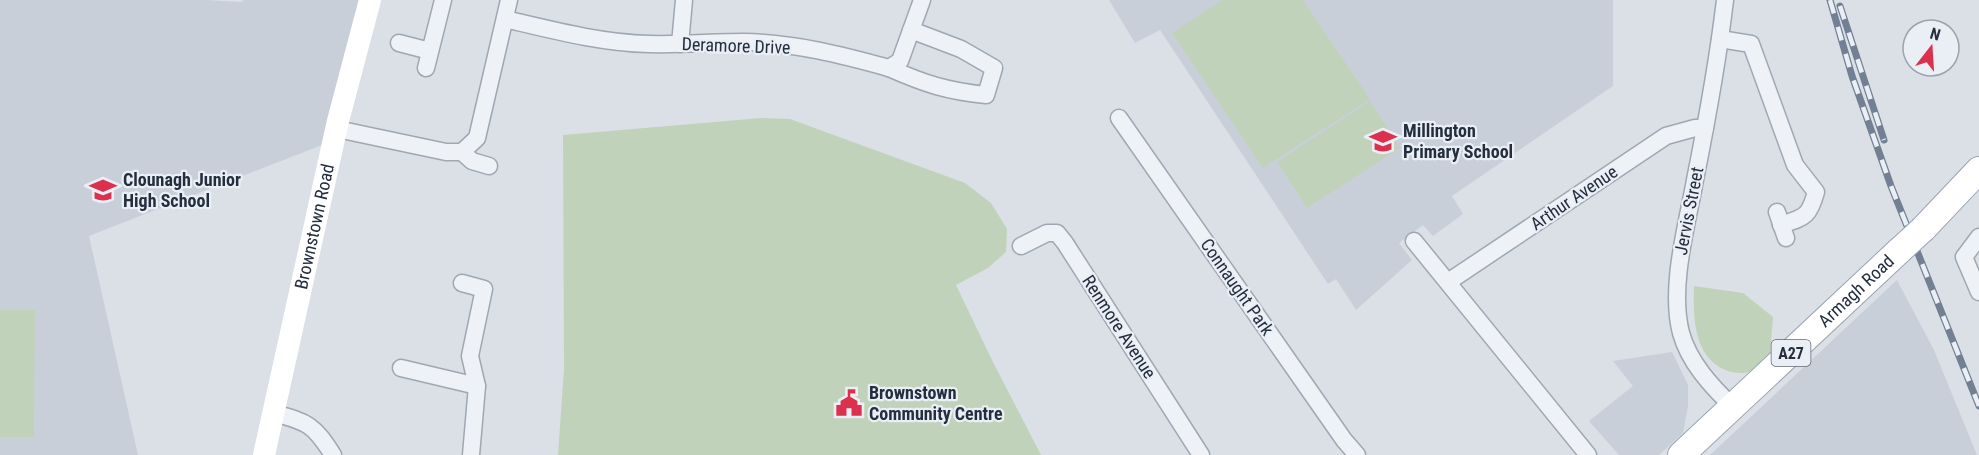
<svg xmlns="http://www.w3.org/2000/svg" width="1979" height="455" font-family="'Roboto Condensed',sans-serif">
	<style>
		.built { fill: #c9cfd9 }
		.green { fill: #c1d2bb }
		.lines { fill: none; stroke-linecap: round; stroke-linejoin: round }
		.minor-casing { stroke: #a0a7b1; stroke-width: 19 }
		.primary-casing { stroke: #99a4b4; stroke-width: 28 }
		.minor { stroke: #eef1f5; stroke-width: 16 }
		.secondary { stroke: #fff; stroke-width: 22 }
		.primary { stroke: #fff; stroke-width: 26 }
		.rail-casing { stroke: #737f92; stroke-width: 7 }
		.rail { stroke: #eaeff5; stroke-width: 4.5; stroke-dasharray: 14; stroke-linecap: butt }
		.primary-bridge-casing { stroke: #99a4b4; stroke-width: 28; stroke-linecap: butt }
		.primary-bridge { stroke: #fff; stroke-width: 26 }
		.labels { text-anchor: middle; stroke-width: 4.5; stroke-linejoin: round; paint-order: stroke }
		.shield { fill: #eaeff5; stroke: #5f6876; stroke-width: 1.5 }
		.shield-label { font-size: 16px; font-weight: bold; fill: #242e3f }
		.street-label { font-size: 18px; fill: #242e3f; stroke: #eaeff5 }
		.poi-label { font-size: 18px; font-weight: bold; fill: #242e3f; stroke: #eaeff5; text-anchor: start }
	</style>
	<rect width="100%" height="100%" fill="#dbe0e7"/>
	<!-- built -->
	<g class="built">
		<path d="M 0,0 L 206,0 L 241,2 L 244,0 L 361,0 L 322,145 L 89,236 L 138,455 L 0,455 Z"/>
		<path d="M 1109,0 L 1613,0 L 1613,86 L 1452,196 L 1463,214 L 1433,236 L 1423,225 L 1399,243 L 1412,260 L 1356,310 L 1336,279 L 1328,284 L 1160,30 L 1135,43 Z"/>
		<path d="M 1897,280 L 1934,350 L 1977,455 L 1710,455 Z"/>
		<path d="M 1672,352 L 1688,385 L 1688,406 L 1683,433 L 1659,455 L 1619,455 L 1589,421 L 1633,386 L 1613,361 Z"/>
	</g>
	<!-- green -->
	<g class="green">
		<path d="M 1222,0 L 1303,0 L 1370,99 L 1263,168 L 1172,33 Z"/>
		<path d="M 1370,101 L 1400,148 L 1307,208 L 1277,162 Z"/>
		<path d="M 761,118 L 790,119 L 965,183 L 991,203 L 1007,229 L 1006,252 L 988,268 L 956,285 L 993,362 L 1041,455 L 558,455 L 564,369 L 563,135 Z"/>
		<path d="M 1694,286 L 1743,293 L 1773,317 L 1770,353 C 1765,358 1759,366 1753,370 C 1745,375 1733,373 1725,370 C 1693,356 1693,315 1694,286 Z"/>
		<path d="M 0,310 L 35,310 L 34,437 L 0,437 Z"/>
	</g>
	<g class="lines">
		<defs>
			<g id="minor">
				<path d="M 1725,0 C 1718,60 1707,120 1695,180 C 1687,225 1669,287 1681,333 C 1689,362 1711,386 1733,407"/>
				<path d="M 505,19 C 552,30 601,43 649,44 C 681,45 713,42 745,42 C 795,43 842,55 889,68 L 900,61 L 922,0"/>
				<path d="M 1720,39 L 1751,44 L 1795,165 L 1816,192 C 1809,217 1805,217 1781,225"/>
				<path d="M 399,43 L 430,51"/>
				<path d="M 680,44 L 684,0"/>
				<path d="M 426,68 L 443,0"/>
				<path d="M 889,68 C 925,84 947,91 986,95 L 994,68 L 961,49 L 911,30"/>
				<path d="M 1119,118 L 1344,440 L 1357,455"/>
				<path d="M 337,129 L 446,152 L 462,152 L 477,138 L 509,0"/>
				<path d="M 462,152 L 472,161 L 489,166"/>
				<path d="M 1777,212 L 1786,238"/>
				<path d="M 1979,237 L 1964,257 L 1979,292"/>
				<path d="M 1414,241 L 1588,455"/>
				<path d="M 1021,246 L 1047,233 L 1057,233 L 1065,243 L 1201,455"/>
				<path d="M 1448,282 L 1666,136 L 1695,128 L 1705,128"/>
				<path d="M 462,283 L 484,289 L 470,356 L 477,386 L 471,455"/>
				<path d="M 401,368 L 477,386"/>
				<path d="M 274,413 C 309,423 313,424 333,455"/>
			</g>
			<g id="primary">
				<path d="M 1923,229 L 1979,170"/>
				<path id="s2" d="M 1681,455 L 1900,250"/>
			</g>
		</defs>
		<!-- minor casing -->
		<use href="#minor" class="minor-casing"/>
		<!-- primary casing -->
		<use href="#primary" class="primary-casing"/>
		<!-- minor -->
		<use href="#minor" class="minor"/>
		<!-- secondary -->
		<path class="secondary" id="s1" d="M 264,455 L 338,121 L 370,0"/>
		<!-- primary -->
		<use href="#primary" class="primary"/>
		<defs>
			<g id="rail">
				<path d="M 1830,0 L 1852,76 L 1891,186 L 1979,406"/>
				<path d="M 1840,6 L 1884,140"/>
			</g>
		</defs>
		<!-- rail casing -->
		<use href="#rail" class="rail-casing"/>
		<!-- rail -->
		<use href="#rail" class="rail"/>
		<defs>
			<path id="primary-bridge" d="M 1900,250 L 1923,229"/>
		</defs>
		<!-- primary-bridge casing -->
		<use href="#primary-bridge" class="primary-bridge-casing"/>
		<!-- primary-bridge -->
		<use href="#primary-bridge" class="primary-bridge"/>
	</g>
	<!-- icons -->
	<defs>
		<symbol id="school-bare" viewBox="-9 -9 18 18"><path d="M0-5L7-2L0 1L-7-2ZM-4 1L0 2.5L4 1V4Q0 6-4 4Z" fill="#db314e" stroke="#eaeff5" stroke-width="2.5" paint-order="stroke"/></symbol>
		<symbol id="civic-bare" viewBox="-9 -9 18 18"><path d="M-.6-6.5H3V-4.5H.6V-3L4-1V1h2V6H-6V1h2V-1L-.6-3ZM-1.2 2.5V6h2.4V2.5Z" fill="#db314e" stroke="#eaeff5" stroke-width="2.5" paint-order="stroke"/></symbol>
	</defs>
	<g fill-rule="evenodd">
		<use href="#school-bare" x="1364" y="122" width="38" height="38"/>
		<use href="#school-bare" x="84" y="171" width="38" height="38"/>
		<use href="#civic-bare" x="830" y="384" width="38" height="38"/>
	</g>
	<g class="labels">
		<!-- shield labels -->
		<rect class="shield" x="1771.5" y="340" width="39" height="26" rx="4.5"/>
		<g class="shield-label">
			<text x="1791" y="359">A27</text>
		</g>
		<!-- street labels -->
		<g class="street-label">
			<text transform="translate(736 46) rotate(2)" y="6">Deramore Drive</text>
			<text transform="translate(1574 198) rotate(-34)" y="6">Arthur Avenue</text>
			<text transform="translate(1689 211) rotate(-79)" y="6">Jervis Street</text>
			<text dy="6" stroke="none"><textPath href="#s1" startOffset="234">Brownstown Road</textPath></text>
			<text transform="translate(1237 287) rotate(55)" y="6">Connaught Park</text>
			<text dy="6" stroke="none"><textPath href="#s2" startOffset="240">Armagh Road</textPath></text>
			<text transform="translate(1119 327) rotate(57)" y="6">Renmore Avenue</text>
		</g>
		<!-- poi labels -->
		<g class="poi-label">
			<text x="1403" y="137">Millington<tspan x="1403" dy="21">Primary School</tspan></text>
			<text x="123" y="186">Clounagh Junior<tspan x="123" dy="21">High School</tspan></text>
			<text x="869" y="399">Brownstown<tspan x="869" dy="21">Community Centre</tspan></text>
		</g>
	</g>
	<!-- north arrow -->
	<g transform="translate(1931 48) rotate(17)"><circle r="28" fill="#eaeff5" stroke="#9ba2ac" stroke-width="1.5"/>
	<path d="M0-4.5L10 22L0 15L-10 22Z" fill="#db314e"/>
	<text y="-9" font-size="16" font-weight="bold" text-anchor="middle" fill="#242e3f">N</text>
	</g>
</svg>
